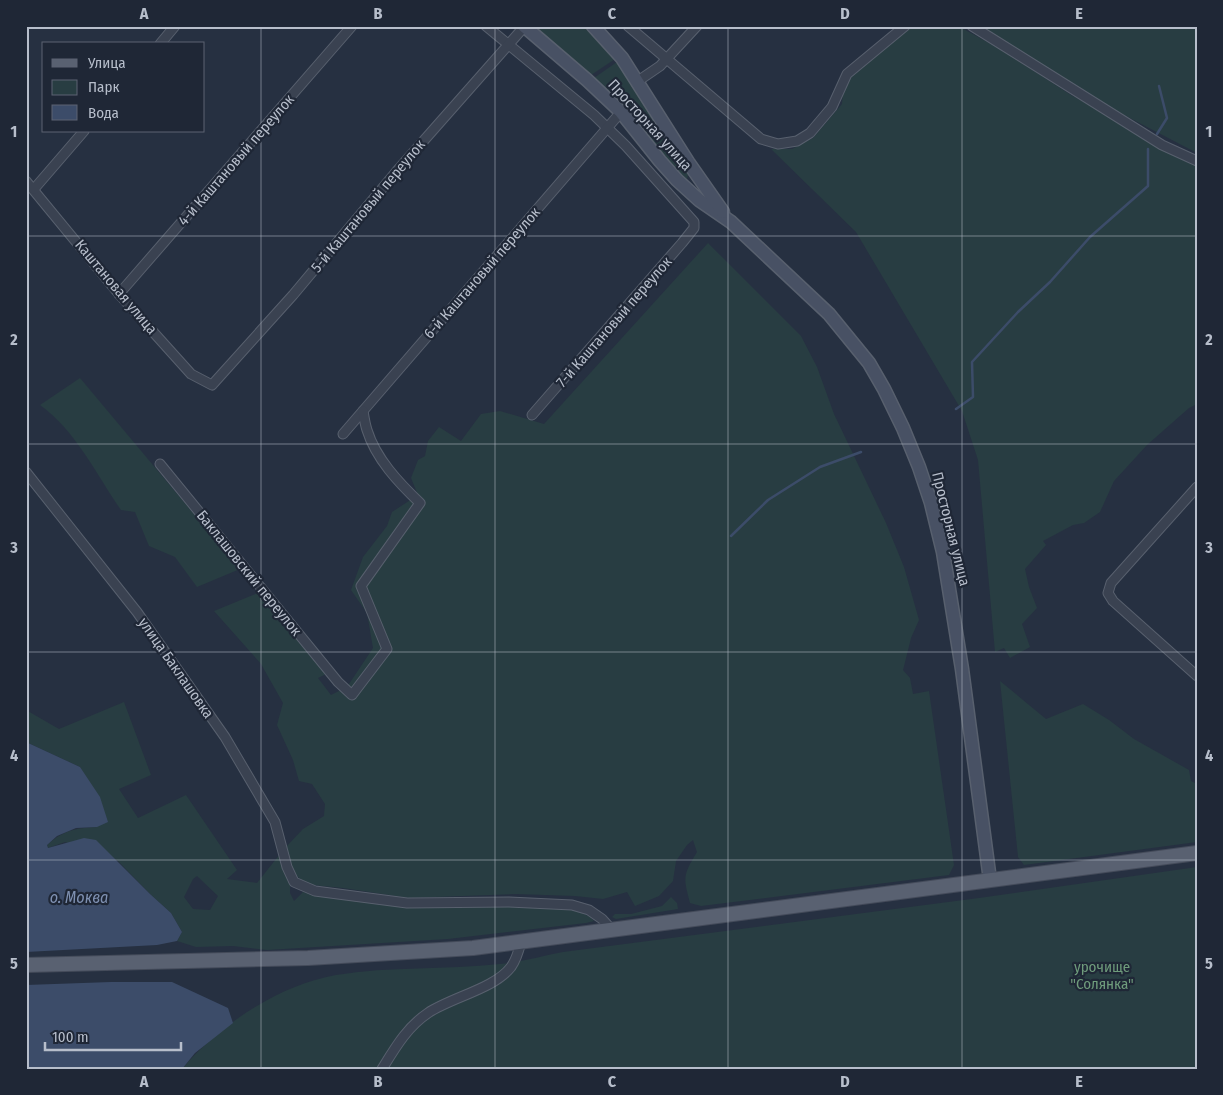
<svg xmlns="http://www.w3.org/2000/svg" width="1223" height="1095" font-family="'Fira Sans Condensed',sans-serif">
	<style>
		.green { fill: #283d42; fill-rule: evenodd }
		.water { fill: #3c4c69 }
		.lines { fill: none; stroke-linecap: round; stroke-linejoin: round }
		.stream { stroke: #3c4c69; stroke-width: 2.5 }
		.minor-casing { stroke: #58606e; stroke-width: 11 }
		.secondary-casing { stroke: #58606e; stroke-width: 15 }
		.primary-casing { stroke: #444b5a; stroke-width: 16 }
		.minor { stroke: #3a4251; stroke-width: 9 }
		.secondary { stroke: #485164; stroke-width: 12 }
		.primary { stroke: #596171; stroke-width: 14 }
		.grid { fill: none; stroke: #b7becb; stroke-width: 1; stroke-opacity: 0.55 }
		.labels { text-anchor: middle; stroke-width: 4.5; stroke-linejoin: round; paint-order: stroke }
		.street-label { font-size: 15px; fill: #b7becb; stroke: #1f2736 }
		.park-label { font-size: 15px; fill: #6f9c7c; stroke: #1f2736 }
		.water-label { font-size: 16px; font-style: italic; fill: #7f91b2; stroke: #1f2736 }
		.neatline { fill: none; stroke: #b7becb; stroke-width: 2 }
		.grid-label { font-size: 16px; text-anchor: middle; font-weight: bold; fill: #b7becb }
	</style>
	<rect width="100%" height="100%" fill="#263041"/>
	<!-- green -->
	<g class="green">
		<path d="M 533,26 L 583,26 L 615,59 L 591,75 Z"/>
		<path d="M 913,26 L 958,26 L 998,48 L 1071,95 L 1197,164 L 1197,404 L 1189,408 L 1147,445 L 1114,481 L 1100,512 L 1084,523 L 1073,525 L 1043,541 L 1046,545 L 1025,569 L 1029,587 L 1037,608 L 1022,624 L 1030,647 L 1010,658 L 1004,648 L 995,652 L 978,460 L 962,411 L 856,232 L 771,149 L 792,149 L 813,138 L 842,104 L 843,92 L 848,80 Z"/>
		<path d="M 978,26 L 1197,26 L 1197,153 L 1101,103 Z"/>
		<path d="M 617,62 L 640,95 L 688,175 L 687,179 L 683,178 L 628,110 L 594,78 Z"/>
		<path d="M 708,243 L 801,336 L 817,367 L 834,414 L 886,523 L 904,567 L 919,620 L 911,638 L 903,670 L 910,678 L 913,694 L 929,691 L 954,865 L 949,875 L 701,906 L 690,903 C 683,877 683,875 697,852 L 693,840 L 687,845 L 676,861 L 673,881 L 659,896 L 635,906 L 627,892 L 603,899 L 575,896 L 516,894 L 409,898 L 343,888 L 312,885 L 301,880 L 294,873 L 285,848 L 303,829 L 324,816 L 325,804 L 312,784 L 299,781 L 293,760 L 277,725 L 283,703 L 261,664 L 214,611 L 260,592 L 328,673 L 318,678 L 331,695 L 347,687 L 373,648 L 367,613 L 351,590 L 363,557 L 387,526 L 392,512 L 418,495 L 411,478 L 418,460 L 425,456 L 428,441 L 439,427 L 461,441 L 481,414 L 500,411 L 544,424 Z"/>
		<path d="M 80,378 L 240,569 L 197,587 L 175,557 L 149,546 L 135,512 L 121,510 C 96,474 76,431 40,405 Z"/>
		<path d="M 1000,681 L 1046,719 L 1083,704 L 1109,720 L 1134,739 L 1189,770 L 1191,781 L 1197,784 L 1197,842 L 1024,865 L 1018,857 Z"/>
		<path d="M 124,702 L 151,775 L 119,789 L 138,818 L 186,795 L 237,870 L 227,879 L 257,883 L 280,854 L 290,882 L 290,893 L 294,901 L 303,892 L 333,898 L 408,906 L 509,906 L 573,908 L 590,917 L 594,921 L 586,923 L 448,939 L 267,950 L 233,946 L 196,947 L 177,941 L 182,932 L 171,913 L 150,894 L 117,860 L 65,842 L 48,848 L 47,845 C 64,830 76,828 97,827 L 80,767 L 26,742 L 26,710 L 59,729 ZM 197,876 L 218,896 L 210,910 L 193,909 L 184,897 L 193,879 Z"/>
		<path d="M 1197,867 L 1197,1069 L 182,1069 C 219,1025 279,985 336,975 C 390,966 446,970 500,964 C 521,962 542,956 563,952 L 979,898 Z"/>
		<path d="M 671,897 L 677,903 L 678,909 L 616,919 L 612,917 L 615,914 L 631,914 L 662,906 Z"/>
	</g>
	<!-- water -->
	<g class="water">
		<path d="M 26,742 L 80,767 L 100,797 L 108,822 L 97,827 L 76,828 L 57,836 L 47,845 L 48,848 L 84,838 L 96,840 L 150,894 L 171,913 L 182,932 L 177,941 L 157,945 L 26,952 Z"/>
		<path d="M 111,982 L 172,982 L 228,1008 L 233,1023 L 195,1053 L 182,1069 L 26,1069 L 26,985 Z"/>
	</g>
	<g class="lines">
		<!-- stream -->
		<g class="stream">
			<path d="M 1157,134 L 1167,118 L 1159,86"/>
			<path d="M 956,409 L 973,397 L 972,362 L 1018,312 L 1050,282 L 1090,237 L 1148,186 L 1148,149"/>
			<path d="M 731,536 L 768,500 L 820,467 L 861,452"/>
		</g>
		<defs>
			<g id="minor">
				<path d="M 486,26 L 594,115 L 626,146 L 694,222 L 694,228 L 682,243 L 532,415"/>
				<path d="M 628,26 L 761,139 L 778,144 L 797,141 L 810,133 L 832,107 L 847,74 L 905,26"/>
				<path d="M 972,26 L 1162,145 L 1197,161"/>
				<path d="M 160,44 L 175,26"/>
				<path d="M 638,81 L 660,66 L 697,26"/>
				<path d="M 26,181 L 119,294 L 191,374 L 212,385 L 293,295 L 396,172 L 524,27"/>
				<path d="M 34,189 L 84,131"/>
				<path d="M 119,294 L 352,26"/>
				<path d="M 343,434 L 621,112"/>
				<path d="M 160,464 L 338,682 L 352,695 L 387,649 L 361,586 L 420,503 C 399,483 376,459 367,430 C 365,424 364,417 363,411"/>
				<path d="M 26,472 L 137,612 L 225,737 L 275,822 L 287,867 L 294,882 L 315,891 L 407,903 L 509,902 L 572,905 L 589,910 L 602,919 L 612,930"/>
				<path d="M 1197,487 L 1111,583 L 1108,593 L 1113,601 L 1197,676"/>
				<path d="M 382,1069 C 395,1048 407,1027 428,1013 C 452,997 494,989 511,967 C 516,960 519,950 521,942"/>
			</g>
			<g id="secondary">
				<path d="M 524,26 L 587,80 L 621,112 L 660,161 L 677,180 L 699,200 L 731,222 L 829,314 L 869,363 L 884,389 L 903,428 L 919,467 L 931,503 L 943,552 L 962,669 L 990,880"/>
				<path d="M 593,26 L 622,58 L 688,162 L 723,212"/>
			</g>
			<path id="primary" d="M 26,965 L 308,958 L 473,948 L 1197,853"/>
		</defs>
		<!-- minor casing -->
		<use href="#minor" class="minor-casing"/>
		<!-- secondary casing -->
		<use href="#secondary" class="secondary-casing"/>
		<!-- primary casing -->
		<use href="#primary" class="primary-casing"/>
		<!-- minor -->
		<use href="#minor" class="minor"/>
		<!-- secondary -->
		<use href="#secondary" class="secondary"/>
		<!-- primary -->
		<use href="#primary" class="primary"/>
	</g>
	<!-- grid -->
	<path class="grid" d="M 261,26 L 261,1069M 495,26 L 495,1069M 728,26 L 728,1069M 962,26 L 962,1069M 26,236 L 1197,236M 26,444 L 1197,444M 26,652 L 1197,652M 26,860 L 1197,860"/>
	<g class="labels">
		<!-- street labels -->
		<g class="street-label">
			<text transform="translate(650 125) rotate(48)" y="5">Просторная улица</text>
			<text transform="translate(236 160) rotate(-49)" y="5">4-й Каштановый переулок</text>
			<text transform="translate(368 206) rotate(-50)" y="5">5-й Каштановый переулок</text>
			<text transform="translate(482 273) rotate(-49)" y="5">6-й Каштановый переулок</text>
			<text transform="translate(116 287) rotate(50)" y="5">Каштановая улица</text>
			<text transform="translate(614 322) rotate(-49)" y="5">7-й Каштановый переулок</text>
			<text transform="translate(951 529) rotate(76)" y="5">Просторная улица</text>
			<text transform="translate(249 573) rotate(51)" y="5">Баклашовский переулок</text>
			<text transform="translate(176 668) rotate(55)" y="5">улица Баклашовка</text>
		</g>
		<!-- park labels -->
		<g class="park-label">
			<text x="1102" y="972">урочище<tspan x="1102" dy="17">"Солянка"</tspan></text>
		</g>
		<!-- water labels -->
		<g class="water-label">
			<text x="79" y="903">о. Моква</text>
		</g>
	</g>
	<!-- border -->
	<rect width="1223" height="1095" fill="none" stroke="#1f2736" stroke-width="55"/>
	<!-- legend -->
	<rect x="42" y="42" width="162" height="90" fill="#1f2736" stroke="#5c6372"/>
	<rect x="52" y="59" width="25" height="8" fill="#596171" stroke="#5c6372"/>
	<text x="88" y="68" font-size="15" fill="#b7becb">Улица</text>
	<rect x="52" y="80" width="25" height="15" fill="#283d42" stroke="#5c6372"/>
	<text x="88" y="92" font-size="15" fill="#b7becb">Парк</text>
	<rect x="52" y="105" width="25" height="15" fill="#3c4c69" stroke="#5c6372"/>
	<text x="88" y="118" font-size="15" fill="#b7becb">Вода</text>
	<!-- scale -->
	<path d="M45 1042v8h136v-8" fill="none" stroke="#b7becb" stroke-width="2.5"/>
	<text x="52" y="1042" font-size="15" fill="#b7becb" stroke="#1f2736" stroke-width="4" paint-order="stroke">100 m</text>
	<rect x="28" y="28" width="1168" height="1040" class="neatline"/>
	<g class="grid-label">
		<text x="144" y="19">A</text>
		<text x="378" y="19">B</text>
		<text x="612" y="19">C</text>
		<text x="845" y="19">D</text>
		<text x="1079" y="19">E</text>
		<text x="14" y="137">1</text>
		<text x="1209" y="137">1</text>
		<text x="14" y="345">2</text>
		<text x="1209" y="345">2</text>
		<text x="14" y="553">3</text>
		<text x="1209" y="553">3</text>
		<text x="14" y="761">4</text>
		<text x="1209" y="761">4</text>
		<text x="14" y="969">5</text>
		<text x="1209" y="969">5</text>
		<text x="144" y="1087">A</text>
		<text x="378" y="1087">B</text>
		<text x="612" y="1087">C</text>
		<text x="845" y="1087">D</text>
		<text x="1079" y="1087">E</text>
	</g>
</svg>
